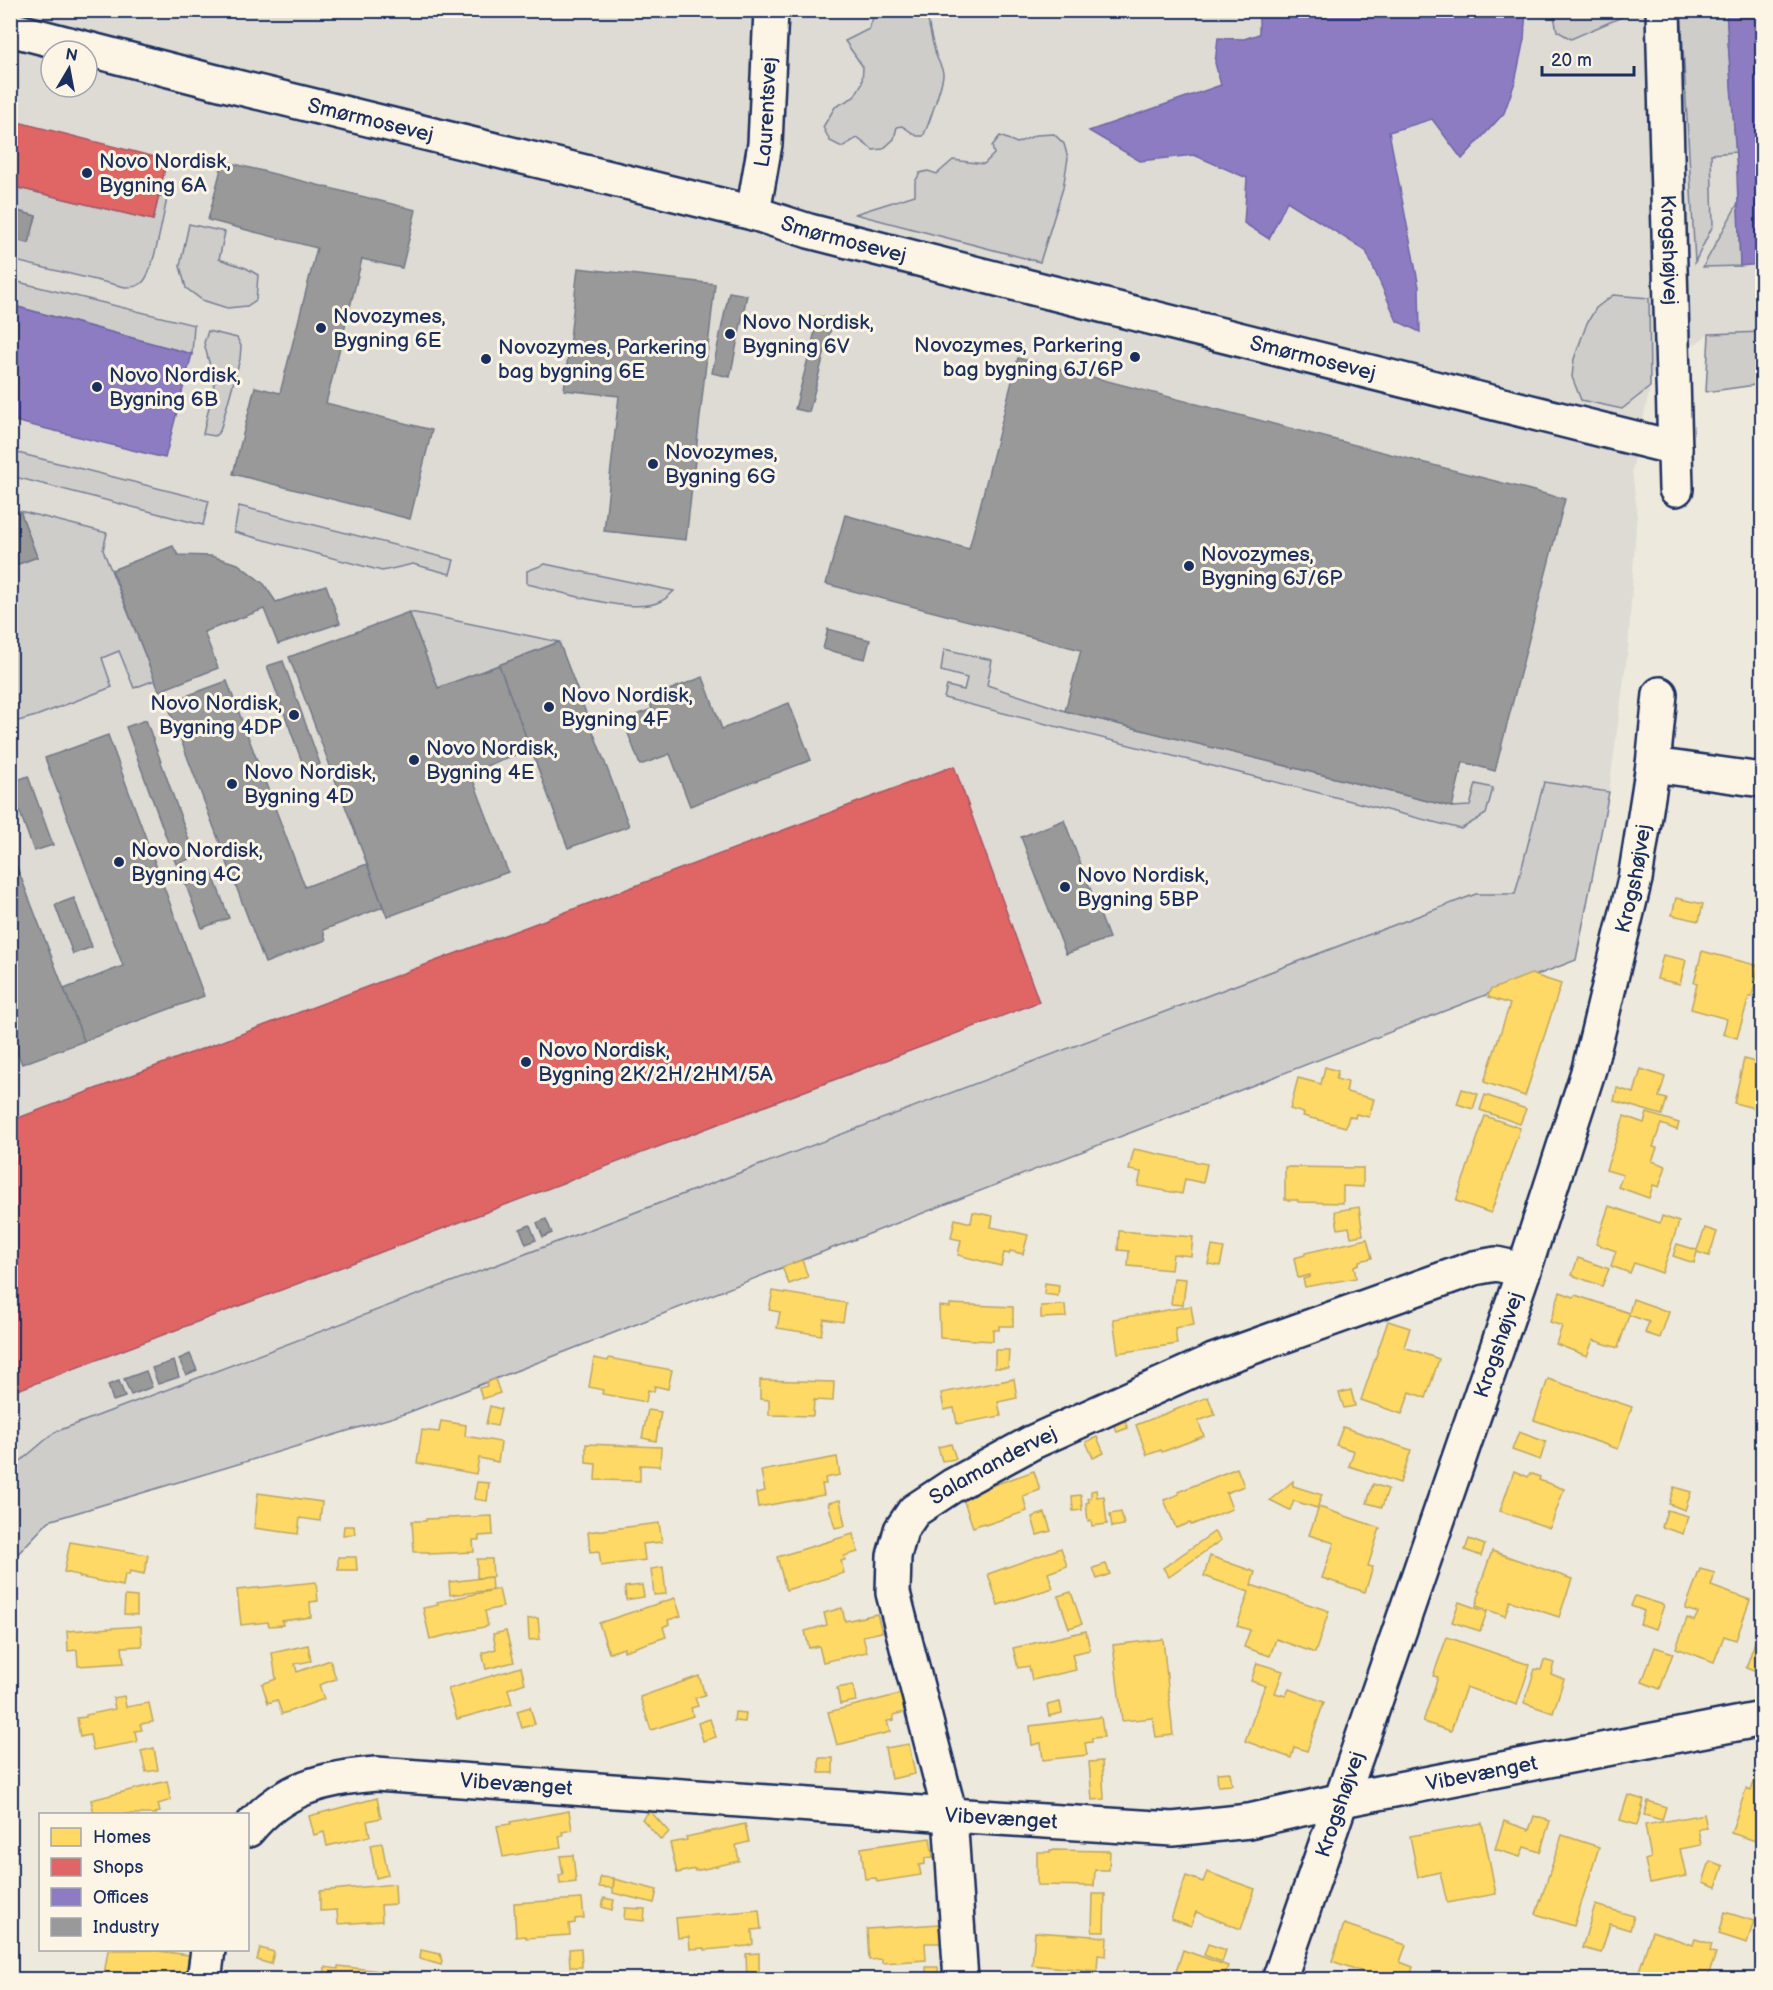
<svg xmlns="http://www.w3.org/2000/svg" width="1773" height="1990" font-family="'Balsamiq Sans',sans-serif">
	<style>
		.built { fill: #dedbd4; fill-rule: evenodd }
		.green { fill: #cfcdca; stroke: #757e94; stroke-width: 1.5 }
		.homes { fill: #ffd966; stroke: #bba664; stroke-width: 1.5 }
		.shops { fill: #e06666; stroke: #a55664; stroke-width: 1.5 }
		.offices { fill: #8e7cc3; stroke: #6c65a5; stroke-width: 1.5 }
		.industry { fill: #999; stroke: #737987; stroke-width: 1.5 }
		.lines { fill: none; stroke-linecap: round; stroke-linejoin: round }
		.minor-casing { stroke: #1b2f5e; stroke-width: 38 }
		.minor { stroke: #fcf5e5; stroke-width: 33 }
		.poi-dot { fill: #1b2f5e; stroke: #fcf5e5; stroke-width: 2 }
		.labels { text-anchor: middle; stroke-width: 6; stroke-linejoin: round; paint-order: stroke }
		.street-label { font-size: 21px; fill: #1b2f5e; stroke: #fcf5e5 }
		.poi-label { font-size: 21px; fill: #1b2f5e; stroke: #fcf5e5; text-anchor: start }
	</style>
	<rect width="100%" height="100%" fill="#eee9dd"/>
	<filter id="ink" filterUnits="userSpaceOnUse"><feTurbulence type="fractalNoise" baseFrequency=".0167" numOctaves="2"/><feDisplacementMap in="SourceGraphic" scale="12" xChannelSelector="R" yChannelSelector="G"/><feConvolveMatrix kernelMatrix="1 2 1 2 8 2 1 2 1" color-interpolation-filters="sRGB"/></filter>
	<g filter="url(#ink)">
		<!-- built -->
		<path class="built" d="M 11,11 L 1762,11 L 1762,332 L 1709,334 L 1653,374 L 1632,471 L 1637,511 L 1628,648 L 1609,792 L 1544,782 L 1515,894 L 1476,894 L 55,1432 L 11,1469 ZM 51,51 L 87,51 L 87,87 L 51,87 Z"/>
		<!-- green -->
		<g class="green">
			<path d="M 876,10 L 914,11 L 927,13 C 929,28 932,41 936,55 C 938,61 942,67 943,73 C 944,80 927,130 923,136 L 917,136 L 902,126 L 897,127 L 894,139 L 883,149 L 873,150 L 857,138 L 842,147 L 830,141 L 823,127 L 835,107 L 854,97 L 862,83 L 863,67 L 845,41 L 869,29 Z"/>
			<path d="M 1631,10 L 1631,13 L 1571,39 L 1557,31 L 1553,11 Z"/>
			<path d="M 1681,11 L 1726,11 L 1736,152 L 1711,154 L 1713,225 L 1695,262 Z"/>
			<path d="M 1054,134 L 1064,144 L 1068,158 L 1063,188 L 1040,262 L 855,214 L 915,195 L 915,182 L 920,173 L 928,171 L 937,174 L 953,160 L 984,164 L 994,154 L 992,146 L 1000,136 L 1017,143 L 1036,135 Z"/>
			<path d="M 14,187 L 153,220 L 159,196 L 167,199 C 163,215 154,271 143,282 C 138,287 132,287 125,287 L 11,260 L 10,239 L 29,243 L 36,216 L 11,209 Z"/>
			<path d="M 1738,203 L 1740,266 L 1703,267 Z"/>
			<path d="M 189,224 L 225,232 L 219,259 L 246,268 L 258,275 L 256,300 L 247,306 L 227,308 L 202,300 L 186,288 L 180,266 Z"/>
			<path d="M 10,280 L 194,325 L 192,354 L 11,305 Z"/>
			<path d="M 1613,295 L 1649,298 L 1650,387 L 1622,409 L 1581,400 L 1572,377 L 1574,359 L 1587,323 L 1596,308 Z"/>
			<path d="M 208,331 L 237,338 L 241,346 L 240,359 L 220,431 L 215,436 L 203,434 L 217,371 L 211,370 L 204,343 Z"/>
			<path d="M 1762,332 L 1762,384 L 1706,392 L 1709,334 Z"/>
			<path d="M 10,451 L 209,501 L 203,525 L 11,476 Z"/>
			<path d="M 239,506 L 454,560 L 450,574 L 413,564 L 382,571 L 234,532 Z"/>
			<path d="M 20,511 L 107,533 L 103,550 L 155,680 L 134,688 L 119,651 L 102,658 L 112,687 L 36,716 L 11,723 L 11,567 L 37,557 Z"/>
			<path d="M 545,564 L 674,591 C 670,595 665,600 659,602 C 631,615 558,591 527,584 L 527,571 Z"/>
			<path d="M 409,612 L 428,615 L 559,642 L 438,688 Z"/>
			<path d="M 944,649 L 992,660 L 987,685 L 1065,711 L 1452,807 L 1470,806 L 1476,784 L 1493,788 L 1486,814 L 1461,829 L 944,698 L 947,686 L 964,690 L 967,678 L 941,671 Z"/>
			<path d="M 1544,782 L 1609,792 L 1576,960 L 407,1413 L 49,1521 L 11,1561 L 11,1469 L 55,1432 L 1476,894 L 1515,894 Z"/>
		</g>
		<!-- homes -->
		<g class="homes">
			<path d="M 1676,898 L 1703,904 L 1699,921 L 1672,915 Z"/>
			<path d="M 1702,951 L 1759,966 L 1752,997 L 1749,997 L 1737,1038 L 1723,1034 L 1727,1019 L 1691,1009 L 1697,984 L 1694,983 Z"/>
			<path d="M 1663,955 L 1686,960 L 1680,984 L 1657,979 Z"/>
			<path d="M 1531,974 L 1561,984 L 1525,1096 L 1484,1082 L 1510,1004 L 1488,997 L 1490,990 Z"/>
			<path d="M 1744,1059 L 1762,1064 L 1762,1110 L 1734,1103 Z"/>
			<path d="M 1325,1067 L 1338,1071 L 1336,1079 L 1348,1082 L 1346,1092 L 1374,1099 L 1369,1117 L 1356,1114 L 1355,1118 L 1349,1116 L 1346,1127 L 1303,1116 L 1304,1113 L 1290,1109 L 1298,1078 L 1321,1084 Z"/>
			<path d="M 1641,1069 L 1665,1077 L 1659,1097 L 1667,1099 L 1662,1115 L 1614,1101 L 1617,1088 L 1634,1093 Z"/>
			<path d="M 1462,1089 L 1478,1094 L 1473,1109 L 1457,1104 Z"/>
			<path d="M 1485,1095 L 1526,1109 L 1520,1124 L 1480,1110 Z"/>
			<path d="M 1647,1113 L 1679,1123 L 1677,1130 L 1661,1124 L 1653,1147 L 1657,1148 L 1652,1161 L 1666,1166 L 1659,1187 L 1653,1185 L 1649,1198 L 1618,1187 L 1623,1175 L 1606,1170 L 1624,1116 L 1644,1123 Z"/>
			<path d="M 1485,1116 L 1520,1128 L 1491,1213 L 1456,1201 Z"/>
			<path d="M 1134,1149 L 1207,1164 L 1203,1183 L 1185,1179 L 1182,1194 L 1138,1186 L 1141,1172 L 1129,1170 Z"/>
			<path d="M 1285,1167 L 1363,1168 L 1363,1187 L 1343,1186 L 1343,1203 L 1298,1202 L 1298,1200 L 1285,1200 Z"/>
			<path d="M 1609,1206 L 1660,1223 L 1662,1216 L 1679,1222 L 1662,1273 L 1634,1263 L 1630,1273 L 1611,1266 L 1616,1251 L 1596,1244 Z"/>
			<path d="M 1359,1207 L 1363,1235 L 1351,1237 L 1349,1227 L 1338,1229 L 1335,1211 Z"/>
			<path d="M 973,1212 L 993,1216 L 991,1227 L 1028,1235 L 1023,1254 L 1010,1251 L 1009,1254 L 1004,1253 L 1001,1266 L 958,1255 L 961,1240 L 951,1238 L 955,1219 L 971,1223 Z"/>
			<path d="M 1705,1228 L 1717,1232 L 1709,1256 L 1697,1252 L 1694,1263 L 1673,1256 L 1677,1244 L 1697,1250 Z"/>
			<path d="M 1119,1231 L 1193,1237 L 1191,1256 L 1173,1254 L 1171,1270 L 1128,1266 L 1129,1251 L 1118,1250 Z"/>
			<path d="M 1367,1239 L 1372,1258 L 1359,1261 L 1359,1264 L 1354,1266 L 1356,1278 L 1305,1287 L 1303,1279 L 1310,1277 L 1310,1275 L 1298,1278 L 1294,1258 L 1305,1255 L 1305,1253 Z"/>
			<path d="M 1212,1246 L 1224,1248 L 1220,1266 L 1208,1264 Z"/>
			<path d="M 1578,1258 L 1609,1269 L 1602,1286 L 1572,1275 Z"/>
			<path d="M 802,1260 L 808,1277 L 789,1284 L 782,1267 Z"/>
			<path d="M 1174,1278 L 1186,1279 L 1183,1305 L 1171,1304 Z"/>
			<path d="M 1045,1283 L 1059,1285 L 1058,1296 L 1044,1294 Z"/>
			<path d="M 773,1291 L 846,1303 L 843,1322 L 824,1319 L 821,1335 L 777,1328 L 780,1312 L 769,1310 Z"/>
			<path d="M 1560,1292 L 1574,1297 L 1575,1295 L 1629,1313 L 1633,1299 L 1669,1312 L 1660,1338 L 1645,1333 L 1649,1322 L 1629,1315 L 1618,1348 L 1593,1340 L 1587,1356 L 1556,1344 L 1562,1326 L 1550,1322 Z"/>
			<path d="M 950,1304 L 1013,1307 L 1013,1326 L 999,1326 L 999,1330 L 993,1330 L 993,1341 L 940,1338 L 939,1306 L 950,1307 Z"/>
			<path d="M 1065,1305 L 1066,1317 L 1041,1318 L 1041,1306 Z"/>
			<path d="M 1191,1306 L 1194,1325 L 1175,1328 L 1177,1344 L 1118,1353 L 1113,1319 Z"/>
			<path d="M 1388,1321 L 1410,1328 L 1404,1347 L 1439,1359 L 1426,1398 L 1410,1392 L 1402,1414 L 1361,1400 Z"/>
			<path d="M 995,1350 L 1009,1350 L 1008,1368 L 995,1368 Z"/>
			<path d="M 594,1358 L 608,1361 L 609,1358 L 672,1370 L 668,1389 L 655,1386 L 654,1392 L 648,1390 L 646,1402 L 602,1394 L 603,1390 L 589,1387 Z"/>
			<path d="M 495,1379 L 500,1393 L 482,1399 L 479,1388 L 487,1386 L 486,1383 Z"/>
			<path d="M 1014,1379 L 1017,1398 L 998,1402 L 1001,1416 L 957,1424 L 954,1408 L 944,1410 L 941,1393 Z"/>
			<path d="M 1548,1379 L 1632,1407 L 1618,1449 L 1534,1420 Z"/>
			<path d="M 760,1380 L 834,1382 L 833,1401 L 814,1400 L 813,1416 L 769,1415 L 769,1400 L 760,1399 Z"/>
			<path d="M 1351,1390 L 1355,1406 L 1344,1408 L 1339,1393 Z"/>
			<path d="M 1208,1397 L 1215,1415 L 1198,1421 L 1204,1436 L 1162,1452 L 1161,1450 L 1147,1455 L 1136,1425 Z"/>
			<path d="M 490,1406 L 501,1409 L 497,1426 L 486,1424 Z"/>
			<path d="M 648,1410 L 661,1412 L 656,1441 L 642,1438 Z"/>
			<path d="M 1124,1419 L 1128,1428 L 1117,1432 L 1113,1423 Z"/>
			<path d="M 441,1421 L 466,1425 L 465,1436 L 501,1442 L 498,1462 L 479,1458 L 476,1474 L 417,1463 L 422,1430 L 439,1432 Z"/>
			<path d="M 1343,1427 L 1411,1450 L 1400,1483 L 1349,1466 L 1354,1451 L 1336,1445 Z"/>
			<path d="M 1519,1432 L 1546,1442 L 1540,1460 L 1512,1450 Z"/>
			<path d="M 1097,1437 L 1104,1453 L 1093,1458 L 1086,1442 Z"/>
			<path d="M 586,1444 L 661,1447 L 660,1466 L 640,1465 L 640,1481 L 595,1480 L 596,1464 L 586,1463 Z"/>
			<path d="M 951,1444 L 956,1459 L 942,1461 L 938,1447 Z"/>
			<path d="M 837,1457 L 840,1475 L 825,1478 L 826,1484 L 822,1484 L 824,1495 L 758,1507 L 756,1493 L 765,1491 L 761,1471 Z"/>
			<path d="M 1237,1468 L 1244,1486 L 1226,1493 L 1232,1509 L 1191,1525 L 1190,1523 L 1176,1528 L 1164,1500 L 1179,1494 L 1178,1492 Z"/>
			<path d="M 1034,1471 L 1040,1490 L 1023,1496 L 1027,1511 L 985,1525 L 984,1523 L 973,1527 L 962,1496 Z"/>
			<path d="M 1514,1471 L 1528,1477 L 1530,1473 L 1540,1477 L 1539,1480 L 1564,1489 L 1550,1528 L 1500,1511 Z"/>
			<path d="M 1293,1481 L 1293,1486 L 1322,1495 L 1317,1508 L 1294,1501 L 1290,1510 L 1270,1500 Z"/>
			<path d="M 477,1482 L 489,1483 L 487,1501 L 474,1499 Z"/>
			<path d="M 1373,1484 L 1388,1489 L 1382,1507 L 1367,1503 Z"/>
			<path d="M 1674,1487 L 1691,1492 L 1685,1510 L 1669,1504 Z"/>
			<path d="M 1096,1490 L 1097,1497 L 1104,1496 L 1107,1524 L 1092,1526 L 1091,1520 L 1088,1521 L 1086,1503 L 1089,1502 L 1088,1498 L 1091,1498 L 1091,1491 Z"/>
			<path d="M 258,1493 L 322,1502 L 320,1521 L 300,1518 L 298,1534 L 254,1528 Z"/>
			<path d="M 1081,1495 L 1082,1510 L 1073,1511 L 1072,1496 Z"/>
			<path d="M 840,1500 L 845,1526 L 835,1528 L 828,1503 Z"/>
			<path d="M 1319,1507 L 1380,1528 L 1368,1566 L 1373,1567 L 1365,1592 L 1322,1578 L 1334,1543 L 1309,1535 Z"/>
			<path d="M 1667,1510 L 1688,1516 L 1683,1534 L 1662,1527 Z"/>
			<path d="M 1121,1512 L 1124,1525 L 1112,1527 L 1110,1514 Z"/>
			<path d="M 1045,1513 L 1051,1531 L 1037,1535 L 1032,1517 Z"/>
			<path d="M 492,1516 L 493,1535 L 479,1536 L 479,1540 L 473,1540 L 474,1552 L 429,1554 L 429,1552 L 414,1552 L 412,1521 L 426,1521 L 426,1519 Z"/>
			<path d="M 659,1523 L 662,1542 L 643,1544 L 645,1560 L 601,1566 L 599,1551 L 590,1552 L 588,1532 Z"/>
			<path d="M 344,1526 L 354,1526 L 355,1534 L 343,1535 Z"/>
			<path d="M 1214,1532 L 1221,1540 L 1169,1577 L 1163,1568 Z"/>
			<path d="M 853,1534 L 858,1552 L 844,1556 L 845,1560 L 841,1561 L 844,1573 L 786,1590 L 777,1557 Z"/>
			<path d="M 1469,1539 L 1485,1545 L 1481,1556 L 1465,1550 Z"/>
			<path d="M 70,1542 L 148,1555 L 144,1574 L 130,1571 L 129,1575 L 125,1574 L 123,1586 L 79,1577 L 79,1575 L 64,1572 Z"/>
			<path d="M 1061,1548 L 1067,1566 L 1048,1573 L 1053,1588 L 998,1605 L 988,1574 Z"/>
			<path d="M 1492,1551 L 1572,1579 L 1559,1617 L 1510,1601 L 1505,1616 L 1476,1606 L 1480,1591 L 1478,1591 Z"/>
			<path d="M 1210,1556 L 1255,1572 L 1251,1585 L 1329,1611 L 1315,1653 L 1276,1639 L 1270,1656 L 1244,1647 L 1250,1630 L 1237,1626 L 1249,1592 L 1204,1576 Z"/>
			<path d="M 338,1557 L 356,1557 L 357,1570 L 338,1570 Z"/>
			<path d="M 477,1559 L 492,1559 L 493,1577 L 477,1578 Z"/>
			<path d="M 1106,1564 L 1110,1574 L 1097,1579 L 1093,1568 Z"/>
			<path d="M 663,1567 L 666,1594 L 654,1595 L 651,1569 Z"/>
			<path d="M 1700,1569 L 1715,1573 L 1711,1586 L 1750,1600 L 1736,1640 L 1724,1636 L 1714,1662 L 1676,1648 L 1687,1618 L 1694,1621 L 1698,1613 L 1685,1609 Z"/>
			<path d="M 491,1577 L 492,1590 L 450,1595 L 449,1582 Z"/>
			<path d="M 316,1582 L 318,1601 L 310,1602 L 311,1617 L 282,1621 L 283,1625 L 269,1626 L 268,1622 L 241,1625 L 237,1590 Z"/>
			<path d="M 642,1585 L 644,1597 L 626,1600 L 625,1587 Z"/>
			<path d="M 499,1589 L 503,1607 L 485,1611 L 488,1626 L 430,1639 L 423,1608 L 438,1605 L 437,1602 Z"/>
			<path d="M 1071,1592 L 1082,1624 L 1069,1628 L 1058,1596 Z"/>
			<path d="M 125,1596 L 137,1597 L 137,1615 L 124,1614 Z"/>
			<path d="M 1635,1596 L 1664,1605 L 1656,1629 L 1640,1624 L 1644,1611 L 1631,1606 Z"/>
			<path d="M 675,1598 L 681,1616 L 668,1620 L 669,1624 L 663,1627 L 666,1637 L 624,1651 L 624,1648 L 609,1653 L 599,1623 Z"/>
			<path d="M 1459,1602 L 1487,1612 L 1480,1631 L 1452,1622 Z"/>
			<path d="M 842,1608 L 845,1621 L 877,1614 L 882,1632 L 863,1636 L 867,1652 L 823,1662 L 819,1646 L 809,1648 L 805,1631 L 827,1625 L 824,1613 Z"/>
			<path d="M 538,1618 L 540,1639 L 529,1640 L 528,1619 Z"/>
			<path d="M 141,1626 L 142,1646 L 122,1647 L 124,1663 L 78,1666 L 77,1650 L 68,1651 L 67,1631 Z"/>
			<path d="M 506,1631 L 514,1662 L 486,1669 L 482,1653 L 496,1649 L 493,1634 Z"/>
			<path d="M 1086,1631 L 1090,1650 L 1072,1654 L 1076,1670 L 1032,1680 L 1029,1666 L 1018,1668 L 1013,1648 Z"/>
			<path d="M 1758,1633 L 1762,1635 L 1762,1674 L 1746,1668 Z"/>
			<path d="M 1447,1637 L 1530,1665 L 1517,1705 L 1466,1687 L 1451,1731 L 1423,1722 L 1438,1677 L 1433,1676 Z"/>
			<path d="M 1163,1639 L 1173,1735 L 1156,1737 L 1153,1718 L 1122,1721 L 1113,1645 Z"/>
			<path d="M 308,1645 L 311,1661 L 295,1664 L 297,1672 L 330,1660 L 336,1679 L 319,1685 L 324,1699 L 282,1714 L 277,1700 L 268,1703 L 262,1684 L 276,1679 L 272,1653 Z"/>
			<path d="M 1655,1647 L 1673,1653 L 1660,1689 L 1642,1682 Z"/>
			<path d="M 1544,1660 L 1554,1663 L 1551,1674 L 1564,1679 L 1553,1713 L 1524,1703 L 1535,1669 L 1541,1670 Z"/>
			<path d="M 1257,1663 L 1283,1671 L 1275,1693 L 1286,1696 L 1289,1689 L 1324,1702 L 1307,1751 L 1294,1747 L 1291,1758 L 1245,1741 L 1264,1688 L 1266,1686 L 1251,1681 Z"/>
			<path d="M 521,1667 L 525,1683 L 508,1689 L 512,1704 L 457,1719 L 448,1689 Z"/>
			<path d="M 699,1676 L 705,1695 L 695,1698 L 698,1706 L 691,1708 L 693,1716 L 651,1730 L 640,1697 Z"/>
			<path d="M 853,1685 L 856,1701 L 840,1704 L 837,1688 Z"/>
			<path d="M 901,1694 L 905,1712 L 893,1715 L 894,1720 L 887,1721 L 890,1732 L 837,1745 L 828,1712 Z"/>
			<path d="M 124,1696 L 126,1707 L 149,1703 L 153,1722 L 140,1724 L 142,1730 L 135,1731 L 137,1742 L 93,1750 L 90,1735 L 80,1737 L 77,1718 L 86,1717 L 86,1715 L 115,1709 L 113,1698 Z"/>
			<path d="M 1060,1702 L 1062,1713 L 1049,1716 L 1047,1705 Z"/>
			<path d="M 530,1707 L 535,1724 L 522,1728 L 517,1711 Z"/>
			<path d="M 735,1712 L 746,1713 L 745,1722 L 734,1721 Z"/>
			<path d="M 1101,1717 L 1104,1737 L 1092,1738 L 1092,1742 L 1085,1743 L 1087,1755 L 1043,1760 L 1041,1743 L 1032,1745 L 1030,1726 Z"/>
			<path d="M 710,1719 L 716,1737 L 703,1741 L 698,1723 Z"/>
			<path d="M 909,1744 L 915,1774 L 891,1779 L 885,1748 Z"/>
			<path d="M 154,1748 L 158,1770 L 146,1772 L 141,1751 Z"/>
			<rect x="819" y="1758" width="14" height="15"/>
			<path d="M 1102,1761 L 1104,1799 L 1092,1800 L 1089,1762 Z"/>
			<path d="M 1758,1770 L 1762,1772 L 1762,1843 L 1731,1833 L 1746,1789 L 1751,1791 Z"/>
			<path d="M 1230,1772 L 1232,1785 L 1218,1786 L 1217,1773 Z"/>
			<path d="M 167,1781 L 171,1800 L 158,1804 L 160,1812 L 155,1813 L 156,1814 L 94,1814 L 91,1800 Z"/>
			<path d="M 1628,1795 L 1644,1800 L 1637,1825 L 1620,1820 Z"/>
			<path d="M 377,1798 L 381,1818 L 367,1821 L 370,1836 L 327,1846 L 324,1832 L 314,1835 L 309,1816 Z"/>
			<path d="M 1648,1801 L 1666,1807 L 1662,1820 L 1644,1815 Z"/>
			<path d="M 569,1811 L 572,1830 L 562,1832 L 563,1835 L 559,1836 L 561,1847 L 503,1857 L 497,1826 L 511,1824 L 510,1822 Z"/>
			<path d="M 650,1811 L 669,1832 L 661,1840 L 642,1819 Z"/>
			<path d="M 1704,1814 L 1707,1828 L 1698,1829 L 1701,1845 L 1680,1849 L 1686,1876 L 1650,1883 L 1645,1860 L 1651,1858 L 1645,1825 Z"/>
			<path d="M 1534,1816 L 1550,1821 L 1540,1852 L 1524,1847 L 1520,1857 L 1495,1849 L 1504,1821 L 1529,1830 Z"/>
			<path d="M 1482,1823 L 1496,1894 L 1447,1903 L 1440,1872 L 1418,1877 L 1410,1836 Z"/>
			<path d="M 745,1824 L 749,1842 L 736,1845 L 739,1861 L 695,1871 L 695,1869 L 677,1873 L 670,1843 L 687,1840 L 686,1837 Z"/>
			<path d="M 1562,1835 L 1599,1847 L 1574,1926 L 1536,1914 Z"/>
			<path d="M 930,1838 L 933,1857 L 925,1858 L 925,1864 L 919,1865 L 921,1875 L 877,1882 L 876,1878 L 865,1879 L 861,1848 Z"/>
			<path d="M 382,1843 L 388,1875 L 376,1878 L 370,1845 Z"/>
			<path d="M 1050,1850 L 1110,1851 L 1109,1870 L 1095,1870 L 1094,1886 L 1037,1885 L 1037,1852 L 1050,1852 Z"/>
			<path d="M 573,1855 L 576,1882 L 560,1884 L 559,1875 L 563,1874 L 560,1856 Z"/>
			<path d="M 1710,1861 L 1723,1866 L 1716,1887 L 1703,1882 Z"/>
			<path d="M 1207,1872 L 1255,1889 L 1241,1929 L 1196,1912 L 1191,1926 L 1171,1919 L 1186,1876 L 1203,1882 Z"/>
			<path d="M 600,1877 L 614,1878 L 613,1888 L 599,1887 Z"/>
			<path d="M 614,1879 L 657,1890 L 654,1903 L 613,1893 Z"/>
			<path d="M 395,1884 L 396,1904 L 381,1905 L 382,1921 L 338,1924 L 337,1910 L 320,1911 L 320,1891 Z"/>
			<path d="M 1093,1894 L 1105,1894 L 1104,1932 L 1092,1932 Z"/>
			<path d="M 604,1898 L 614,1900 L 612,1910 L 602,1907 Z"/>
			<path d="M 582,1899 L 584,1918 L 575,1919 L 575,1923 L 569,1924 L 570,1935 L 526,1938 L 526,1936 L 516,1937 L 514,1903 Z"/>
			<path d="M 1595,1905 L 1634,1916 L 1630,1930 L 1610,1924 L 1601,1953 L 1582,1948 Z"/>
			<path d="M 625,1908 L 645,1909 L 644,1921 L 624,1919 Z"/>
			<path d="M 759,1910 L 761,1929 L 752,1930 L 753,1944 L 748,1946 L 705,1950 L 705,1948 L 690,1949 L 689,1937 L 678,1938 L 676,1918 Z"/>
			<path d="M 1725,1912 L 1754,1921 L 1747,1943 L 1719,1934 Z"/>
			<path d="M 939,1924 L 941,1943 L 925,1943 L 926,1960 L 882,1963 L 882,1959 L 869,1960 L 867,1929 Z"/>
			<path d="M 1344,1924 L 1406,1945 L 1400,1962 L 1413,1967 L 1409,1980 L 1386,1980 L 1332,1961 Z"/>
			<path d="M 1652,1931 L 1693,1945 L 1695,1939 L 1712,1944 L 1710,1951 L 1716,1953 L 1707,1980 L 1654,1980 L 1638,1974 Z"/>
			<path d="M 1035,1932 L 1107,1937 L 1106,1956 L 1098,1955 L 1097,1971 L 1032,1965 Z"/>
			<path d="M 1208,1944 L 1226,1950 L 1222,1962 L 1204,1955 Z"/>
			<path d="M 260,1948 L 274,1952 L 271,1964 L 257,1960 Z"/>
			<path d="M 581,1948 L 582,1967 L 570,1967 L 569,1949 Z"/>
			<path d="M 108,1950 L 151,1950 L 189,1955 L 186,1973 L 173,1972 L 173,1976 L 167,1975 L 166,1980 L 122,1980 L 122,1977 L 104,1975 Z"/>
			<path d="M 421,1950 L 440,1954 L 442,1961 L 441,1965 L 420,1959 Z"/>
			<path d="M 1183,1950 L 1228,1966 L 1223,1980 L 1189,1980 L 1175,1975 Z"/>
			<path d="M 759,1953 L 759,1980 L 747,1980 L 746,1954 Z"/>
			<path d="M 338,1966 L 397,1973 L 396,1980 L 324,1980 L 325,1967 L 338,1969 Z"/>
			<path d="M 926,1967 L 938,1967 L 939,1980 L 927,1980 Z"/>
			<path d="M 1155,1971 L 1180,1980 L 1152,1980 Z"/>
			<path d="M 1517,1972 L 1536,1979 L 1536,1980 L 1514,1980 Z"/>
		</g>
		<!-- shops -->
		<g class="shops">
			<path d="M 10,120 L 167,160 L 153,220 L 10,186 Z"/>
			<path d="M 954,766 L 1039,1002 L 10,1393 L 10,1121 Z"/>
		</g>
		<!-- offices -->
		<g class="offices">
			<path d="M 1259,10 L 1526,10 L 1524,39 L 1515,82 L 1504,113 L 1462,159 L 1432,119 L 1389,132 L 1419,287 L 1420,332 L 1397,321 L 1366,251 L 1287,201 L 1269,239 L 1244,223 L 1247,178 L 1194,155 L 1140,161 L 1089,131 L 1221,85 L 1215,63 L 1218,38 L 1244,39 L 1259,34 Z"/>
			<path d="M 1726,10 L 1762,10 L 1762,264 L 1740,266 L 1737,174 Z"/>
			<path d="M 10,305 L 192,354 L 165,458 L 10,420 Z"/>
		</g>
		<!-- industry -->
		<g class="industry">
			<path d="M 400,10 L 434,10 L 432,19 Z"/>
			<path d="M 223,161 L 416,210 L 402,268 L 362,259 L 326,403 L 432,430 L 410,519 L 233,474 L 255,387 L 280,393 L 317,248 L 208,220 Z"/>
			<path d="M 10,209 L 36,216 L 29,243 L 10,239 Z"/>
			<path d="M 578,268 L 715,284 L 686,540 L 604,531 L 619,396 L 564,390 Z"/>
			<path d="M 729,292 L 747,295 L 730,377 L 712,373 Z"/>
			<path d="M 819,316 L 833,320 L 809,412 L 795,409 Z"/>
			<path d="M 1018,358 L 1565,499 L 1495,771 L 1463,762 L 1452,807 L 1065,711 L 1081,650 L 826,584 L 845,515 L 969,549 Z"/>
			<path d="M 20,511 L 37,557 L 10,567 L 10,514 Z"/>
			<path d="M 173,546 L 178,555 L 211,556 L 238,564 L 264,584 L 276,602 L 326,585 L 340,623 L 278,644 L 264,609 L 204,632 L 218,668 L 159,691 L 112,570 Z"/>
			<path d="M 409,612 L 438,688 L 499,665 L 531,749 L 470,772 L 508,872 L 387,917 L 289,657 Z"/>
			<path d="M 828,629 L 870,640 L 865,659 L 823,649 Z"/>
			<path d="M 559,642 L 629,826 L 568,848 L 499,665 Z"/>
			<path d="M 283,661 L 320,764 L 305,770 L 267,666 Z"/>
			<path d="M 703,677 L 722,729 L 789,703 L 811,760 L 690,806 L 670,754 L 640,765 L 623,720 L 652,709 L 648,698 Z"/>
			<path d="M 227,681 L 305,887 L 367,864 L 383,907 L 323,930 L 326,940 L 265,963 L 167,703 Z"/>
			<path d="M 146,720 L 195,857 L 176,864 L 126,727 Z"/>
			<path d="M 108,735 L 204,996 L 84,1041 L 64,989 L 123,966 L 45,758 Z"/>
			<path d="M 28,776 L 53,845 L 34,851 L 10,785 L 10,783 Z"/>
			<path d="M 1064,820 L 1109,938 L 1066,954 L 1021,837 Z"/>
			<path d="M 10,849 L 84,1041 L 22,1064 L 10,1034 Z"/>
			<path d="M 211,870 L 229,918 L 202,928 L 184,880 Z"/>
			<path d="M 74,898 L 92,947 L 73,954 L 55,905 Z"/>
			<path d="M 546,1219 L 552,1233 L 543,1237 L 537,1223 Z"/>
			<path d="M 530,1225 L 536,1240 L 526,1244 L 520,1229 Z"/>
			<path d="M 190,1354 L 197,1370 L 186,1375 L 179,1359 Z"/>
			<path d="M 174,1361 L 179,1377 L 158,1384 L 152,1368 Z"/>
			<path d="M 146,1371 L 152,1387 L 131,1395 L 124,1379 Z"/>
			<path d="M 119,1381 L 125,1397 L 113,1401 L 108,1385 Z"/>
		</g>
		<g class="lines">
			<defs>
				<g id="minor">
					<path id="s1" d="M 1663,10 L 1676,489"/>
					<path id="s2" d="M 10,29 L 212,81 L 753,213 L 809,231 L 1025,286 L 1675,448"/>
					<path id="s3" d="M 753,213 L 765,144 L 771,10"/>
					<path d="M 1653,765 L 1762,780"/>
					<path id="s4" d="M 248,1830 C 282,1788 324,1778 376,1774 L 950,1815 L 1173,1829 L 1249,1821 L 1342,1800 L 1762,1719"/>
					<path d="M 204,1980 L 208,1950"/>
					<path id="s5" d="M 961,1980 L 950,1815 L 893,1593 L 894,1556 L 901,1530 L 914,1511 L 952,1486 L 1033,1442 L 1213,1361 L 1474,1268 L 1496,1264 L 1524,1270"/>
					<path id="s6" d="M 1279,1980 L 1524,1270 L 1589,1069 L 1635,879 L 1653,765 L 1660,694"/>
				</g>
			</defs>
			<!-- minor casing -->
			<use href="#minor" class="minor-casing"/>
			<!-- minor -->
			<use href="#minor" class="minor"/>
		</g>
	</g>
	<!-- markers -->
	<g class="poi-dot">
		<circle cx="87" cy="173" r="6"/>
		<circle cx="321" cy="328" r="6"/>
		<circle cx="730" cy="334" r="6"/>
		<circle cx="1135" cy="357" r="6"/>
		<circle cx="486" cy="359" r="6"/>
		<circle cx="97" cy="387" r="6"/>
		<circle cx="653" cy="464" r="6"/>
		<circle cx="1189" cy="566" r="6"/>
		<circle cx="549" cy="707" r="6"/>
		<circle cx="294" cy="715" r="6"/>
		<circle cx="414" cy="760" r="6"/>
		<circle cx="232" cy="784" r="6"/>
		<circle cx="119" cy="862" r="6"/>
		<circle cx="1065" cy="887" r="6"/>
		<circle cx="526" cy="1062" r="6"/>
	</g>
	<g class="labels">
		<!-- street labels -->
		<g class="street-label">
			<text dy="7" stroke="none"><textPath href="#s3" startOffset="102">Laurentsvej</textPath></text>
			<text dy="7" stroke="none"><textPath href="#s2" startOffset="372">Smørmosevej</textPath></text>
			<text dy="7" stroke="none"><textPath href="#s2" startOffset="860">Smørmosevej</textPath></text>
			<text dy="7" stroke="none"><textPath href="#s1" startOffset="240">Krogshøjvej</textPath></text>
			<text dy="7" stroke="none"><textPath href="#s2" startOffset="1344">Smørmosevej</textPath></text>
			<text dy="7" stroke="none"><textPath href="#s6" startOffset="1158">Krogshøjvej</textPath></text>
			<text dy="7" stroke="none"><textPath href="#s6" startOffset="672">Krogshøjvej</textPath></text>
			<text dy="7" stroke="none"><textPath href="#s5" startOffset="573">Salamandervej</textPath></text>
			<text dy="7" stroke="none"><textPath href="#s4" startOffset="1257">Vibevænget</textPath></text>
			<text dy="7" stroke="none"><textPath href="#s4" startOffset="285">Vibevænget</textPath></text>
			<text dy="7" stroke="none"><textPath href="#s6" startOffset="186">Krogshøjvej</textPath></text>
			<text dy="7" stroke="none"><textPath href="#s4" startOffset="771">Vibevænget</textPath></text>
		</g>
		<!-- poi labels -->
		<g class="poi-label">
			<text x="99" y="168">Novo Nordisk,<tspan x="99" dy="24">Bygning 6A</tspan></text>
			<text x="333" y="323">Novozymes,<tspan x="333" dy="24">Bygning 6E</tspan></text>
			<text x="742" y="329">Novo Nordisk,<tspan x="742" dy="24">Bygning 6V</tspan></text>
			<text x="1123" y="352" text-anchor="end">Novozymes, Parkering<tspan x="1123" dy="24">bag bygning 6J/6P</tspan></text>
			<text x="498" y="354">Novozymes, Parkering<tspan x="498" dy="24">bag bygning 6E</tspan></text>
			<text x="109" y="382">Novo Nordisk,<tspan x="109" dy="24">Bygning 6B</tspan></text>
			<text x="665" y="459">Novozymes,<tspan x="665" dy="24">Bygning 6G</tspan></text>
			<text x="1201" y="561">Novozymes,<tspan x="1201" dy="24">Bygning 6J/6P</tspan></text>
			<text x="561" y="702">Novo Nordisk,<tspan x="561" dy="24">Bygning 4F</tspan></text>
			<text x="282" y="710" text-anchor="end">Novo Nordisk,<tspan x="282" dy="24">Bygning 4DP</tspan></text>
			<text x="426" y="755">Novo Nordisk,<tspan x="426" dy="24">Bygning 4E</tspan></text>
			<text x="244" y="779">Novo Nordisk,<tspan x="244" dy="24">Bygning 4D</tspan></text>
			<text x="131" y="857">Novo Nordisk,<tspan x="131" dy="24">Bygning 4C</tspan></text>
			<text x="1077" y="882">Novo Nordisk,<tspan x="1077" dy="24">Bygning 5BP</tspan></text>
			<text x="538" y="1057">Novo Nordisk,<tspan x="538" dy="24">Bygning 2K/2H/2HM/5A</tspan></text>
		</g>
	</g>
	<!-- margin -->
	<rect width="1773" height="1990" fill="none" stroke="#fcf5e5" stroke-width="36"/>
	<rect x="18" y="18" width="1737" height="1954" fill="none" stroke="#1b2f5e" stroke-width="2" filter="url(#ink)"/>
	<!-- legend -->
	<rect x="39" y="1813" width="210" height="138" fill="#fcf5e5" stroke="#a2a6af" stroke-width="1.5"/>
	<rect x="51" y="1828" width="30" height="18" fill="#ffd966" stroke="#a2a6af" stroke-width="1.5"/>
	<text x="93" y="1843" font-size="18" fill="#1b2f5e">Homes</text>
	<rect x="51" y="1858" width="30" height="18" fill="#e06666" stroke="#a2a6af" stroke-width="1.5"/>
	<text x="93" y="1873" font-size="18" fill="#1b2f5e">Shops</text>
	<rect x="51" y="1888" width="30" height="18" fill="#8e7cc3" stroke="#a2a6af" stroke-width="1.5"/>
	<text x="93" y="1903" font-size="18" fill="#1b2f5e">Offices</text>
	<rect x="51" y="1918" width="30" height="18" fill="#999999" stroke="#a2a6af" stroke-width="1.5"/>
	<text x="93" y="1933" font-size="18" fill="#1b2f5e">Industry</text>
	<!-- north arrow -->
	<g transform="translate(69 69) rotate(10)"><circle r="28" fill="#fcf5e5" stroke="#a2a6af" stroke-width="1.5"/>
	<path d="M0-4.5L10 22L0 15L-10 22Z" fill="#1b2f5e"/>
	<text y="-9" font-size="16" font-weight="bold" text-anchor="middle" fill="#1b2f5e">N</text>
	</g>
	<!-- scale -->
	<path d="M1542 66v9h92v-9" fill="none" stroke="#1b2f5e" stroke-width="3"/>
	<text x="1551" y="66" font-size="18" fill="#1b2f5e" stroke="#fcf5e5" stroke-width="4.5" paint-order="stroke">20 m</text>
</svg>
